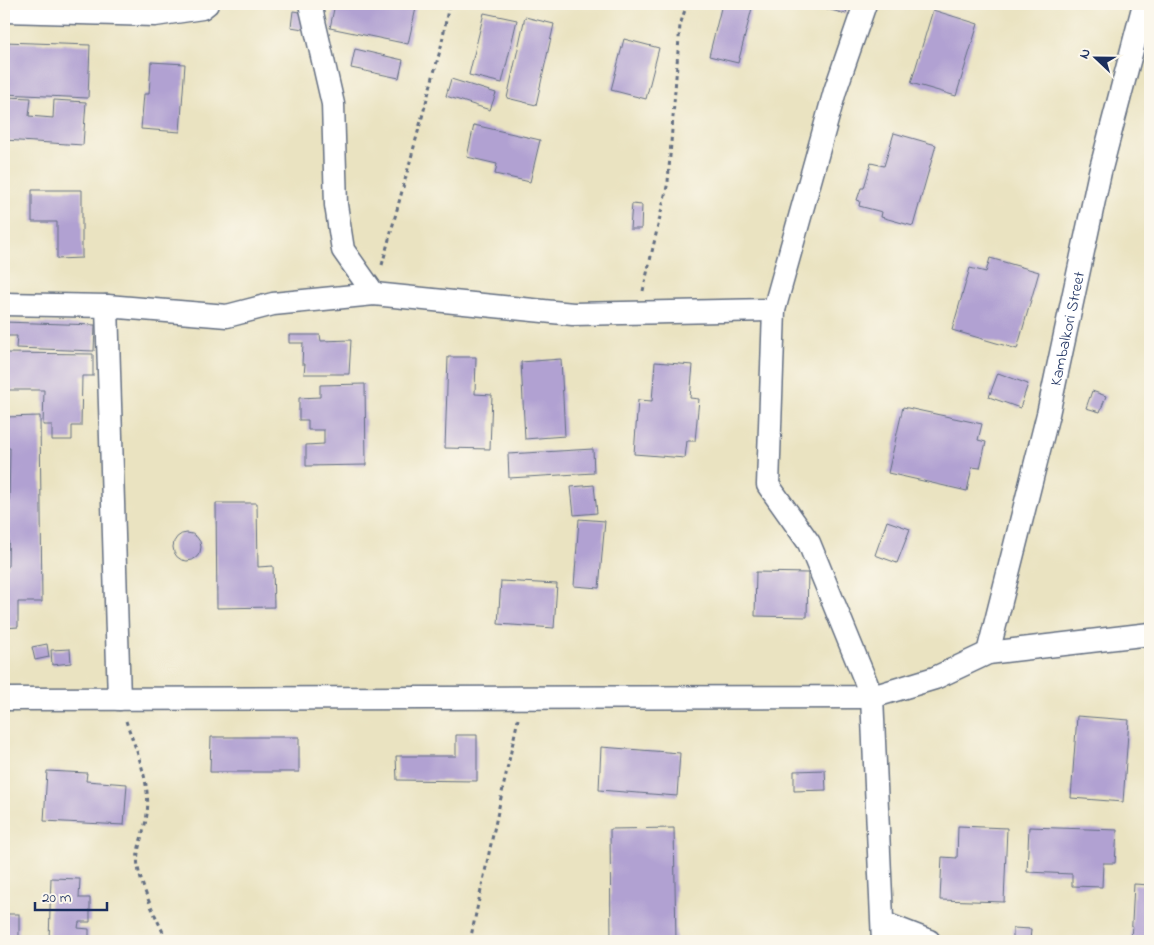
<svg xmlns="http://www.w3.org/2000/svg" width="1154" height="945" font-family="'Indie Flower',sans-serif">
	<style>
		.building { fill: #b1a1d2 }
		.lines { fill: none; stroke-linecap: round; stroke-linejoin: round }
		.street-casing { stroke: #636e81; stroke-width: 25 }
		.path { stroke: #636e81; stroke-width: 3; stroke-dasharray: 4 4; stroke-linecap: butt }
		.street { stroke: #fff; stroke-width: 22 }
		.labels { text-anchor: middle; stroke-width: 5; stroke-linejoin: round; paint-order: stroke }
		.street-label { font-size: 16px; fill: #1b2f5e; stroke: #fbf7ec }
	</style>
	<rect width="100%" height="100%" fill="#fbf7ec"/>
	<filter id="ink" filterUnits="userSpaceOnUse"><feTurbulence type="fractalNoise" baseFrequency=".02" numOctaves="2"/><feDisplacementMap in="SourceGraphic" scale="10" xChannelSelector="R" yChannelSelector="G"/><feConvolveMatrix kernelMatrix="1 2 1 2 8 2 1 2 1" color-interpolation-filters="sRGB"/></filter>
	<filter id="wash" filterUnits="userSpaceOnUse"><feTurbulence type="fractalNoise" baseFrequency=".0096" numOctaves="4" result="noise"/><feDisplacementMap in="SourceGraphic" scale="20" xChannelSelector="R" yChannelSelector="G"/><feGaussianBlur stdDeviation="1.12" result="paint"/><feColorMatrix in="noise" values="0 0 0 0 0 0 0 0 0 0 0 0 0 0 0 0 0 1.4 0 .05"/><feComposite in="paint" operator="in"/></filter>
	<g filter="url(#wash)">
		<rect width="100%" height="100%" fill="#eae3c1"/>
		<g id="blocks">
			<!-- building -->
			<g class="building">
				<path d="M 335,4 L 395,4 L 416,8 L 408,44 L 330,28 Z"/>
				<path d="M 722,4 L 753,4 L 738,63 L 709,56 Z"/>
				<path d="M 808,4 L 848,4 L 846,14 Z"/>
				<path d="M 933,10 L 978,24 L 956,96 L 911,83 Z"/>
				<path d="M 293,11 L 306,13 L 303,29 L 291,27 Z"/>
				<path d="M 484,13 L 517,20 L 502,83 L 469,75 Z"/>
				<path d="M 525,17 L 554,24 L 536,105 L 507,98 Z"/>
				<path d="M 624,39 L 659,48 L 646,99 L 611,90 Z"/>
				<path d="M 4,42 L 90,45 L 88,98 L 4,94 Z"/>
				<path d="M 355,49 L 403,60 L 399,78 L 351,68 Z"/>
				<path d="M 151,62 L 185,64 L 180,132 L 141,129 L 144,94 L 149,94 Z"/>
				<path d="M 451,79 L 496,93 L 490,110 L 446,96 Z"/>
				<path d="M 6,97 L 31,98 L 29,116 L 53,118 L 54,100 L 86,102 L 83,145 L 4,140 Z"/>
				<path d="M 474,125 L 540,140 L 530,182 L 495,174 L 497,164 L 467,157 Z"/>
				<path d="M 894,133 L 936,145 L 913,226 L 881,217 L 882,212 L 859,206 L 860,201 L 857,200 L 861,188 L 864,188 L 871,163 L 884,166 Z"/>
				<path d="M 32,190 L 82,190 L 82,258 L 57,259 L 57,222 L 32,222 Z"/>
				<path d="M 632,204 L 642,205 L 641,229 L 630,229 Z"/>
				<path d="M 990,258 L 1039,272 L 1017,349 L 952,330 L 970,268 L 986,272 Z"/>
				<path d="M 4,322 L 95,325 L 94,351 L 16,348 L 17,336 L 4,336 Z"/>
				<path d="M 289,335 L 320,335 L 321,341 L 351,340 L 349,374 L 304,374 L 305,364 L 302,364 L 303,343 L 289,343 Z"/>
				<path d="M 4,353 L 93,354 L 93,376 L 82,376 L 81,426 L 72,426 L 72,440 L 52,440 L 52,425 L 43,425 L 44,390 L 4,390 Z"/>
				<path d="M 448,357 L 476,357 L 475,394 L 492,395 L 490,449 L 445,448 Z"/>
				<path d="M 561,359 L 565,436 L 525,439 L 521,362 Z"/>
				<path d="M 655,362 L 693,365 L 690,398 L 699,399 L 695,441 L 687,441 L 685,458 L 634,454 L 638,400 L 652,401 Z"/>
				<path d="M 998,373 L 1028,384 L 1020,408 L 989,397 Z"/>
				<path d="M 365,384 L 366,465 L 306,466 L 306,445 L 324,444 L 324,430 L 308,430 L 308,420 L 299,420 L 299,398 L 320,397 L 320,385 Z"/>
				<path d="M 1092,391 L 1106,396 L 1100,412 L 1086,408 Z"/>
				<path d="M 903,407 L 982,424 L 978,440 L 986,442 L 980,468 L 972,467 L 967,491 L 888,473 Z"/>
				<path d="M 40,416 L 42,602 L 18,602 L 18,627 L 4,628 L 4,567 L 8,567 L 10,448 L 4,448 L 4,417 Z"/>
				<path d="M 593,449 L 594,473 L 509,478 L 508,454 Z"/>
				<path d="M 594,485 L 597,513 L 574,515 L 571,487 Z"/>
				<path d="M 216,503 L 257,503 L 258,567 L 273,566 L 274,607 L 217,608 Z"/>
				<path d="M 579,519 L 605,521 L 599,588 L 574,586 Z"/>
				<path d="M 887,521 L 910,529 L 897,563 L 875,555 Z"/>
				<circle cx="187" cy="547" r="14"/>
				<path d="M 756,572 L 808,573 L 807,617 L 755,616 Z"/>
				<path d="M 501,581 L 557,584 L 554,628 L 498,624 Z"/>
				<path d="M 47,644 L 49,657 L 35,660 L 32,647 Z"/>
				<path d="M 70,649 L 71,663 L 52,665 L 51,650 Z"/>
				<path d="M 1077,716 L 1129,720 L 1123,802 L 1071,798 Z"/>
				<path d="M 456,735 L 477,735 L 477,781 L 397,780 L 396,756 L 456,756 Z"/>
				<path d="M 211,737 L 299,737 L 299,772 L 210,772 Z"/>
				<path d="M 601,747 L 680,753 L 677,796 L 599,790 Z"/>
				<path d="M 825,770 L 826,790 L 794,791 L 794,771 Z"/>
				<path d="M 47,771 L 87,773 L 86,781 L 127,784 L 124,825 L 44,821 Z"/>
				<path d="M 958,826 L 1007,828 L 1004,902 L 940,900 L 942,857 L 957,858 Z"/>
				<path d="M 1029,827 L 1117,830 L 1115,863 L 1103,863 L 1102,887 L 1072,886 L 1072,874 L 1027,872 Z"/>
				<path d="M 674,828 L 676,941 L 611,941 L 610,829 Z"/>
				<path d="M 1149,855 L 1150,855 L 1150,878 L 1148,878 Z"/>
				<path d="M 51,878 L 80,879 L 79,898 L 90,898 L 90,922 L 79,922 L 78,928 L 89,929 L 89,941 L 49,941 Z"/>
				<path d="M 1134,884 L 1150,885 L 1150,941 L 1131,941 Z"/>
				<rect x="4" y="914" width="15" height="27"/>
				<path d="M 1013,928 L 1031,929 L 1030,941 L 1013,941 Z"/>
			</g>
		</g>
	</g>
	<g filter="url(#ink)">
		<use href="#blocks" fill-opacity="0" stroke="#636e81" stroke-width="1"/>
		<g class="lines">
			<defs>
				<g id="street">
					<path d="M 310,4 L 333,104 L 336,205 L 343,250 L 374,294"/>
					<path d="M 865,4 L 835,91 L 774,310 L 768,485 L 809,543 L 872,697 L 883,941"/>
					<path d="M 4,11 L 155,15 L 202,8 L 207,4"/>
					<path d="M 4,304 L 107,306 L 227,316 L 273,304 L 374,294 L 573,314 L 774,310"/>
					<path d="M 107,306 L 119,699"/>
					<path id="s1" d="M 988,653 L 1048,414 L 1100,172 L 1144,4"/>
					<path d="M 4,699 L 872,697 L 935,678 L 988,653 L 1150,634"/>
					<path d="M 883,923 L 929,941"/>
				</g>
			</defs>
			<!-- street casing -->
			<use href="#street" class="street-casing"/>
			<!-- path -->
			<g class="path">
				<path d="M 382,265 L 441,47 L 449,4"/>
				<path d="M 643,291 L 668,182 L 680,25 L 687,4"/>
				<path d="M 126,721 C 136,750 151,783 147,814 C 145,831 135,850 138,867 C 142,890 157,919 167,941"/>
				<path d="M 470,941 L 518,719"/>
			</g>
			<!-- street -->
			<use href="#street" class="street"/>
		</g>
	</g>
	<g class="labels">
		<!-- street labels -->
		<g class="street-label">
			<text dy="6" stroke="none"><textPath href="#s1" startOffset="334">Kambalkori Street</textPath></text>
		</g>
	</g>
	<!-- margin -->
	<rect width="1154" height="945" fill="none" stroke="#fbf7ec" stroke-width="20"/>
	<!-- north arrow -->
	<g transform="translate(1096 58) rotate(292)" stroke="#fbf7ec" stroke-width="4" paint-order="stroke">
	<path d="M0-4L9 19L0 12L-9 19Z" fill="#1b2f5e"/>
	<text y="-8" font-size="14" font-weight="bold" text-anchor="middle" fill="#1b2f5e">N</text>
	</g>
	<!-- scale -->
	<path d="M35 902v8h72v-8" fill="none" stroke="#1b2f5e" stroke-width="2.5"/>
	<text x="42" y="902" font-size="15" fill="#1b2f5e" stroke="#fbf7ec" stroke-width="4" paint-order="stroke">20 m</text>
</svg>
